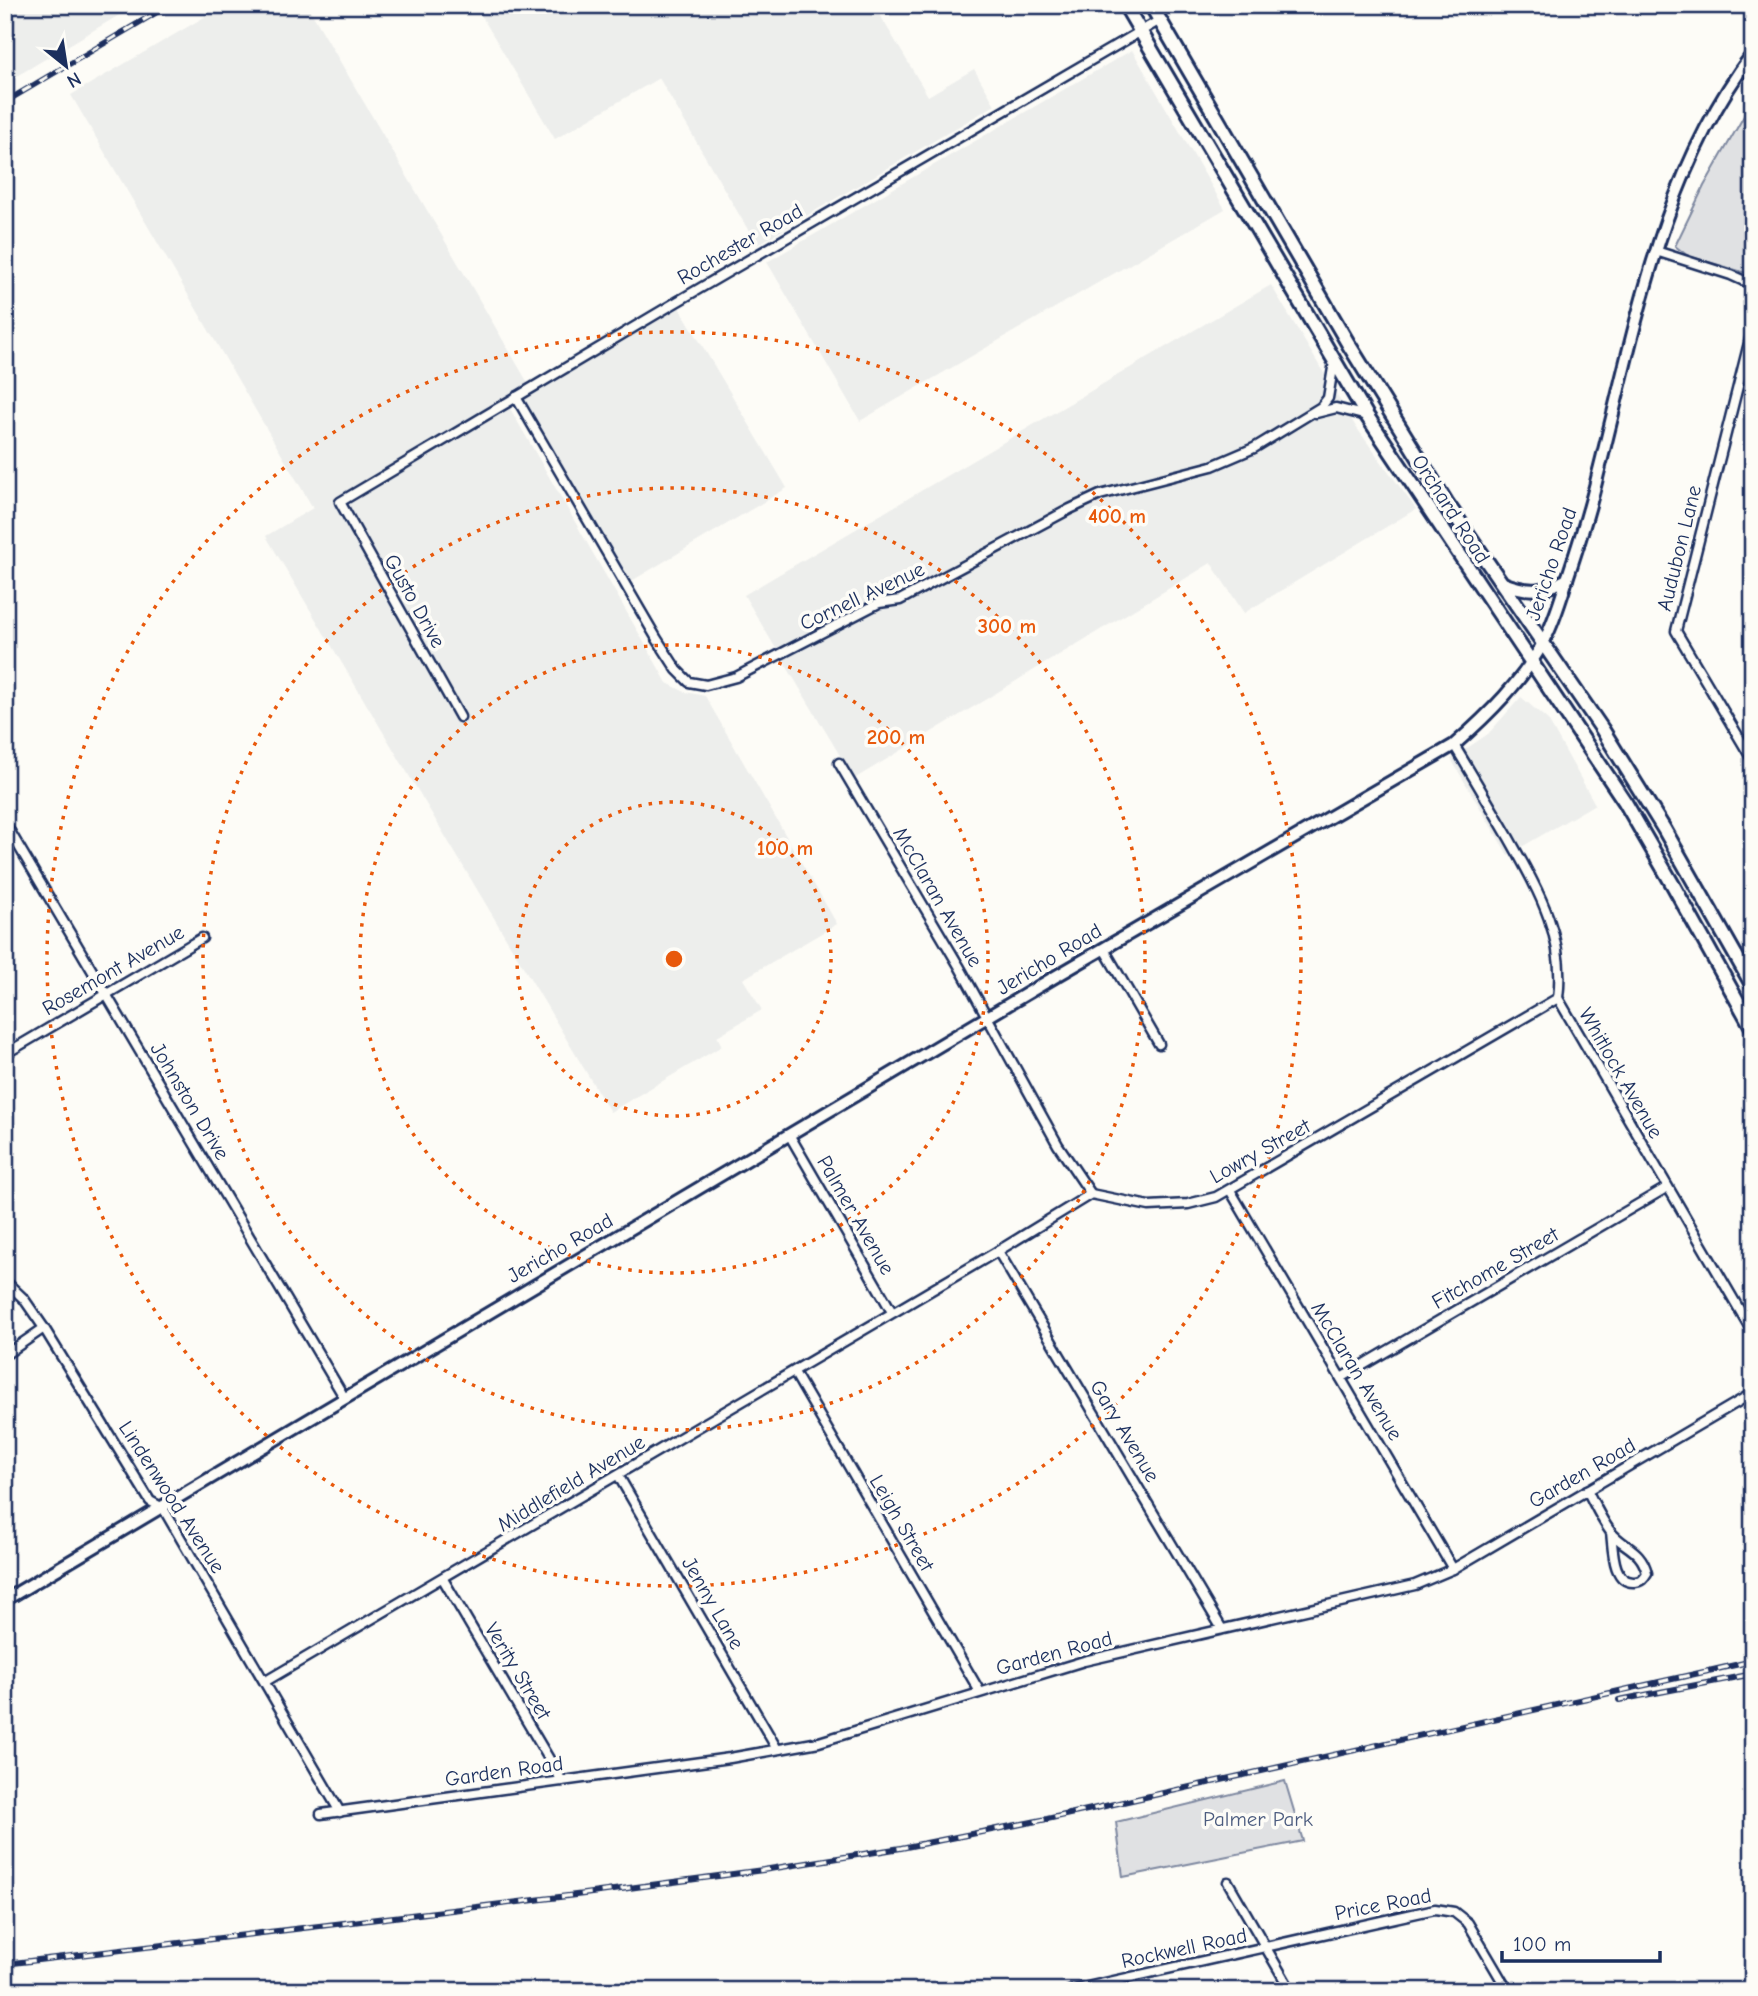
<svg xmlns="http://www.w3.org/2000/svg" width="1758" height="1996" font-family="'Comic Neue',sans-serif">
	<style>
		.built { fill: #edeeec }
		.green { fill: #e0e1e3; stroke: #7e88a0; stroke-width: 2 }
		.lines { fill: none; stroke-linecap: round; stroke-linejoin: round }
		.street-casing { stroke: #1b2f5e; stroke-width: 13 }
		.secondary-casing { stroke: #1b2f5e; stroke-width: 16 }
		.primary-casing { stroke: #1b2f5e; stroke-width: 18 }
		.street { stroke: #fdfcf7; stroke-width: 8 }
		.secondary { stroke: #fdfcf7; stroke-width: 10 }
		.primary { stroke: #fdfcf7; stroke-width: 12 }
		.rail-casing { stroke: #1b2f5e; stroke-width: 6 }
		.rail { stroke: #fdfcf7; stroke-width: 3.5; stroke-dasharray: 10; stroke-linecap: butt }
		.ring { fill: none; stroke: #e8590c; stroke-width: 3.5; stroke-dasharray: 3.5 7 }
		.labels { text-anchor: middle; stroke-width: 7; stroke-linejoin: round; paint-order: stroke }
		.street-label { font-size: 21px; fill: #1b2f5e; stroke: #fdfcf7 }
		.park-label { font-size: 21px; fill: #4c5c7f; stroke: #fdfcf7 }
		.centre { fill: #e8590c; stroke: #fdfcf7; stroke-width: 3.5 }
		.ring-label { font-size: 21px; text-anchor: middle; font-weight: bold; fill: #e8590c; stroke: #fdfcf7; stroke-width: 7; stroke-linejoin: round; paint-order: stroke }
	</style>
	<rect width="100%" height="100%" fill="#fdfcf7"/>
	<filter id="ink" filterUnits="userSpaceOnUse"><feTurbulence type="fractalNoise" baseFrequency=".0143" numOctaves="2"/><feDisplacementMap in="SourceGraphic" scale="14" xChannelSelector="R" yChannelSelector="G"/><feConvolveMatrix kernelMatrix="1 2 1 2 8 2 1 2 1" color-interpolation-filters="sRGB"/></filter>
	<g filter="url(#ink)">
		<!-- built -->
		<g class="built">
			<path d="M 5,5 L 136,5 L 5,83 Z"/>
			<path d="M 225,5 L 307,5 L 528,383 L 504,398 L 645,644 L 667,683 L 685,692 L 705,696 L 837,924 L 743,979 L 762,1010 L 717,1036 L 722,1046 L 610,1112 L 266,536 L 313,508 L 71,95 Z"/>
			<path d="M 475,5 L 874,5 L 928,96 L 974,69 L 995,105 L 757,245 L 659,78 L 555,139 Z"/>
			<path d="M 1132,50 L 1225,209 L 860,421 L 767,262 Z"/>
			<path d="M 1271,285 L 1356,427 L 1416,509 L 1244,613 L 1211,563 L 854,779 L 744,595 Z"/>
			<path d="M 678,305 L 787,488 L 630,582 L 521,399 Z"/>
			<path d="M 1521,697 L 1548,720 L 1595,804 L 1508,855 L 1451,759 L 1488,734 Z"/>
		</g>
		<!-- green -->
		<g class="green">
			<path d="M 1753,100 L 1753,275 L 1688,256 L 1675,246 L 1704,186 Z"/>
			<path d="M 1285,1781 L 1303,1841 L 1123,1877 L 1116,1822 Z"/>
		</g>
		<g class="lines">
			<defs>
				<g id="street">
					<path d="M 1656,251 L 1731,275 L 1753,285"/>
					<path d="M 1753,327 L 1676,631 L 1753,761"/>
					<path d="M 516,397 L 657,639 L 677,670 L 689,682 L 706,685 L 736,677 L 879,603 L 900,600 L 1070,509 L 1100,495 L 1212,466 L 1254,448 L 1321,407 L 1328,398 L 1334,362"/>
					<path d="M 1316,413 L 1336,408 L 1367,416"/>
					<path d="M 460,717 L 340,502 L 673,304 L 1160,20"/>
					<path d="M 1454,745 C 1473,776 1491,807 1509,838 C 1538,890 1566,937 1558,998 L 1753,1333"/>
					<path d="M 839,763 L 959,966 L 1058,1145 L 1091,1194"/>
					<path d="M 5,823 L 344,1397"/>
					<path d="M 1104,949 L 1159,1044"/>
					<path d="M 5,1054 L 202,938"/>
					<path d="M 790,1136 L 892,1312"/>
					<path d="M 1230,1190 L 1453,1569"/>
					<path d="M 998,1251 L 1222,1629"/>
					<path d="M 5,1281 L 24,1299 L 44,1328 L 150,1501 L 163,1508 L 340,1812"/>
					<path d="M 5,1355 L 44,1328"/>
					<path d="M 794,1372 L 980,1692"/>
					<path d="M 1341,1378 L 1666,1188"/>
					<path d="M 618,1475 L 777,1749"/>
					<path d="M 1587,1490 C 1594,1503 1601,1519 1610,1531 C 1623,1548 1641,1548 1647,1573 C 1644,1578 1641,1582 1634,1582 C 1612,1583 1613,1547 1611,1532"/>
					<path d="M 443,1579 L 562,1781"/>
					<path d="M 266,1681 L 998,1251 L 1091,1194 L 1149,1206 L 1188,1204 L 1216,1197 L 1558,998"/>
					<path d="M 321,1814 L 730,1758 L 819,1742 L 1084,1661 L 1415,1585 L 1453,1569 L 1753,1393"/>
					<path d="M 1228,1882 L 1291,1991"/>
					<path d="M 1069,1991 L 1435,1909 L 1454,1912 L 1468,1923 L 1508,1991"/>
				</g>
				<g id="secondary">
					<path d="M 1503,583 C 1528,593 1544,592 1567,579"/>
					<path d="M 5,1600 L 1053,978 L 1454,745 C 1488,715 1523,681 1544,641 C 1555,620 1561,598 1568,576 C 1579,543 1590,509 1598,474 C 1635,330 1661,174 1753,53"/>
				</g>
				<g id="primary">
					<path d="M 1125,5 L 1367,416 L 1625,802 L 1673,885 L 1753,1029"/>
					<path d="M 1151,5 L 1349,345 L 1446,502 L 1602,729 L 1664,829 L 1753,986"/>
				</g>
			</defs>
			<!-- street casing -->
			<use href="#street" class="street-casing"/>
			<!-- secondary casing -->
			<use href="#secondary" class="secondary-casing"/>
			<!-- primary casing -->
			<use href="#primary" class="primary-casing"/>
			<!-- street -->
			<use href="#street" class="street"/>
			<!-- secondary -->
			<use href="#secondary" class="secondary"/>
			<!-- primary -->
			<use href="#primary" class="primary"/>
			<defs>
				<g id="rail">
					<path d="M 5,102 L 169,5"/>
					<path d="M 1619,1700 L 1753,1674"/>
					<path d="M 5,1964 L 584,1894 L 763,1870 L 901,1848 L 1047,1819 L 1753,1661"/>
				</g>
			</defs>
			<!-- rail casing -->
			<use href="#rail" class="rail-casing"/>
			<!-- rail -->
			<use href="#rail" class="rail"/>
		</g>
	</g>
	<!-- distance rings -->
	<g class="ring">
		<circle cx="674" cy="959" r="157"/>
		<circle cx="674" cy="959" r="314"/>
		<circle cx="674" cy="959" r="471"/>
		<circle cx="674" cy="959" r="627"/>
	</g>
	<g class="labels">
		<!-- street labels -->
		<g class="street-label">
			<text transform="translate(740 244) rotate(-30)" y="7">Rochester Road</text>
			<text transform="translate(1451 509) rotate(57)" y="7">Orchard Road</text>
			<text transform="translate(1679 548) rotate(-76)" y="7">Audubon Lane</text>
			<text transform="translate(1551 564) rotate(-71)" y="7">Jericho Road</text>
			<text transform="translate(862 596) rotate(-25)" y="7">Cornell Avenue</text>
			<text transform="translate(415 601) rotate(61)" y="7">Gusto Drive</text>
			<text transform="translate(938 897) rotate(60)" y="7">McClaran Avenue</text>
			<text transform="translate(1049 959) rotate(-31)" y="7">Jericho Road</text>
			<text transform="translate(113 970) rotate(-30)" y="7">Rosemont Avenue</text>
			<text transform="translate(1621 1073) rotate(60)" y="7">Whitlock Avenue</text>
			<text transform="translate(190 1101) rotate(59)" y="7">Johnston Drive</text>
			<text transform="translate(1260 1151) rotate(-29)" y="7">Lowry Street</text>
			<text transform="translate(856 1215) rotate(60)" y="7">Palmer Avenue</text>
			<text transform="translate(560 1248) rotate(-30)" y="7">Jericho Road</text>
			<text transform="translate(1495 1268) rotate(-30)" y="7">Fitchome Street</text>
			<text transform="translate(1357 1371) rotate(59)" y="7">McClaran Avenue</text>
			<text transform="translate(1125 1431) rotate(59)" y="7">Gary Avenue</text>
			<text transform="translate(1582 1473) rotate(-30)" y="7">Garden Road</text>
			<text transform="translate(571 1483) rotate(-31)" y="7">Middlefield Avenue</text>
			<text transform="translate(172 1497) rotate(57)" y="7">Lindenwood Avenue</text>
			<text transform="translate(902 1523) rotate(60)" y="7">Leigh Street</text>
			<text transform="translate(713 1603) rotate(60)" y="7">Jenny Lane</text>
			<text transform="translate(1054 1653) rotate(-15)" y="7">Garden Road</text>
			<text transform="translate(518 1671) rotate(59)" y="7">Verity Street</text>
			<text transform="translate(504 1771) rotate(-8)" y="7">Garden Road</text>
			<text transform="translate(1383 1904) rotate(-11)" y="7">Price Road</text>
			<text transform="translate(1184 1948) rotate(-12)" y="7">Rockwell Road</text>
		</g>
		<!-- park labels -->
		<g class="park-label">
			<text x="1258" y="1826">Palmer Park</text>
		</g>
	</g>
	<circle cx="674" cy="959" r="10" class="centre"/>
	<g class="ring-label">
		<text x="1117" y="523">400 m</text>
		<text x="1007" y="633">300 m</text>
		<text x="896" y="744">200 m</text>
		<text x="785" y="855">100 m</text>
	</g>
	<!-- margin -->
	<rect width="1758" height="1996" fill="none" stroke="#fdfcf7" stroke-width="28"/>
	<rect x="14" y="14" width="1730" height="1968" fill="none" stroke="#1b2f5e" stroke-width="2.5" filter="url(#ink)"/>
	<!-- north arrow -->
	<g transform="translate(66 66) rotate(150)" stroke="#fdfcf7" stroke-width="5" paint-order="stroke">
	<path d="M0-5L12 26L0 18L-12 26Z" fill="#1b2f5e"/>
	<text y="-10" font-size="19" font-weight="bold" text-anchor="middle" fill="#1b2f5e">N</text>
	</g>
	<!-- scale -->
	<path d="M1502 1951v10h158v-10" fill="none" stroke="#1b2f5e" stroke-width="3.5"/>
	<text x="1513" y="1951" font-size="21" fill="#1b2f5e" stroke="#fdfcf7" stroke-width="5" paint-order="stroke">100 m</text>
</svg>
